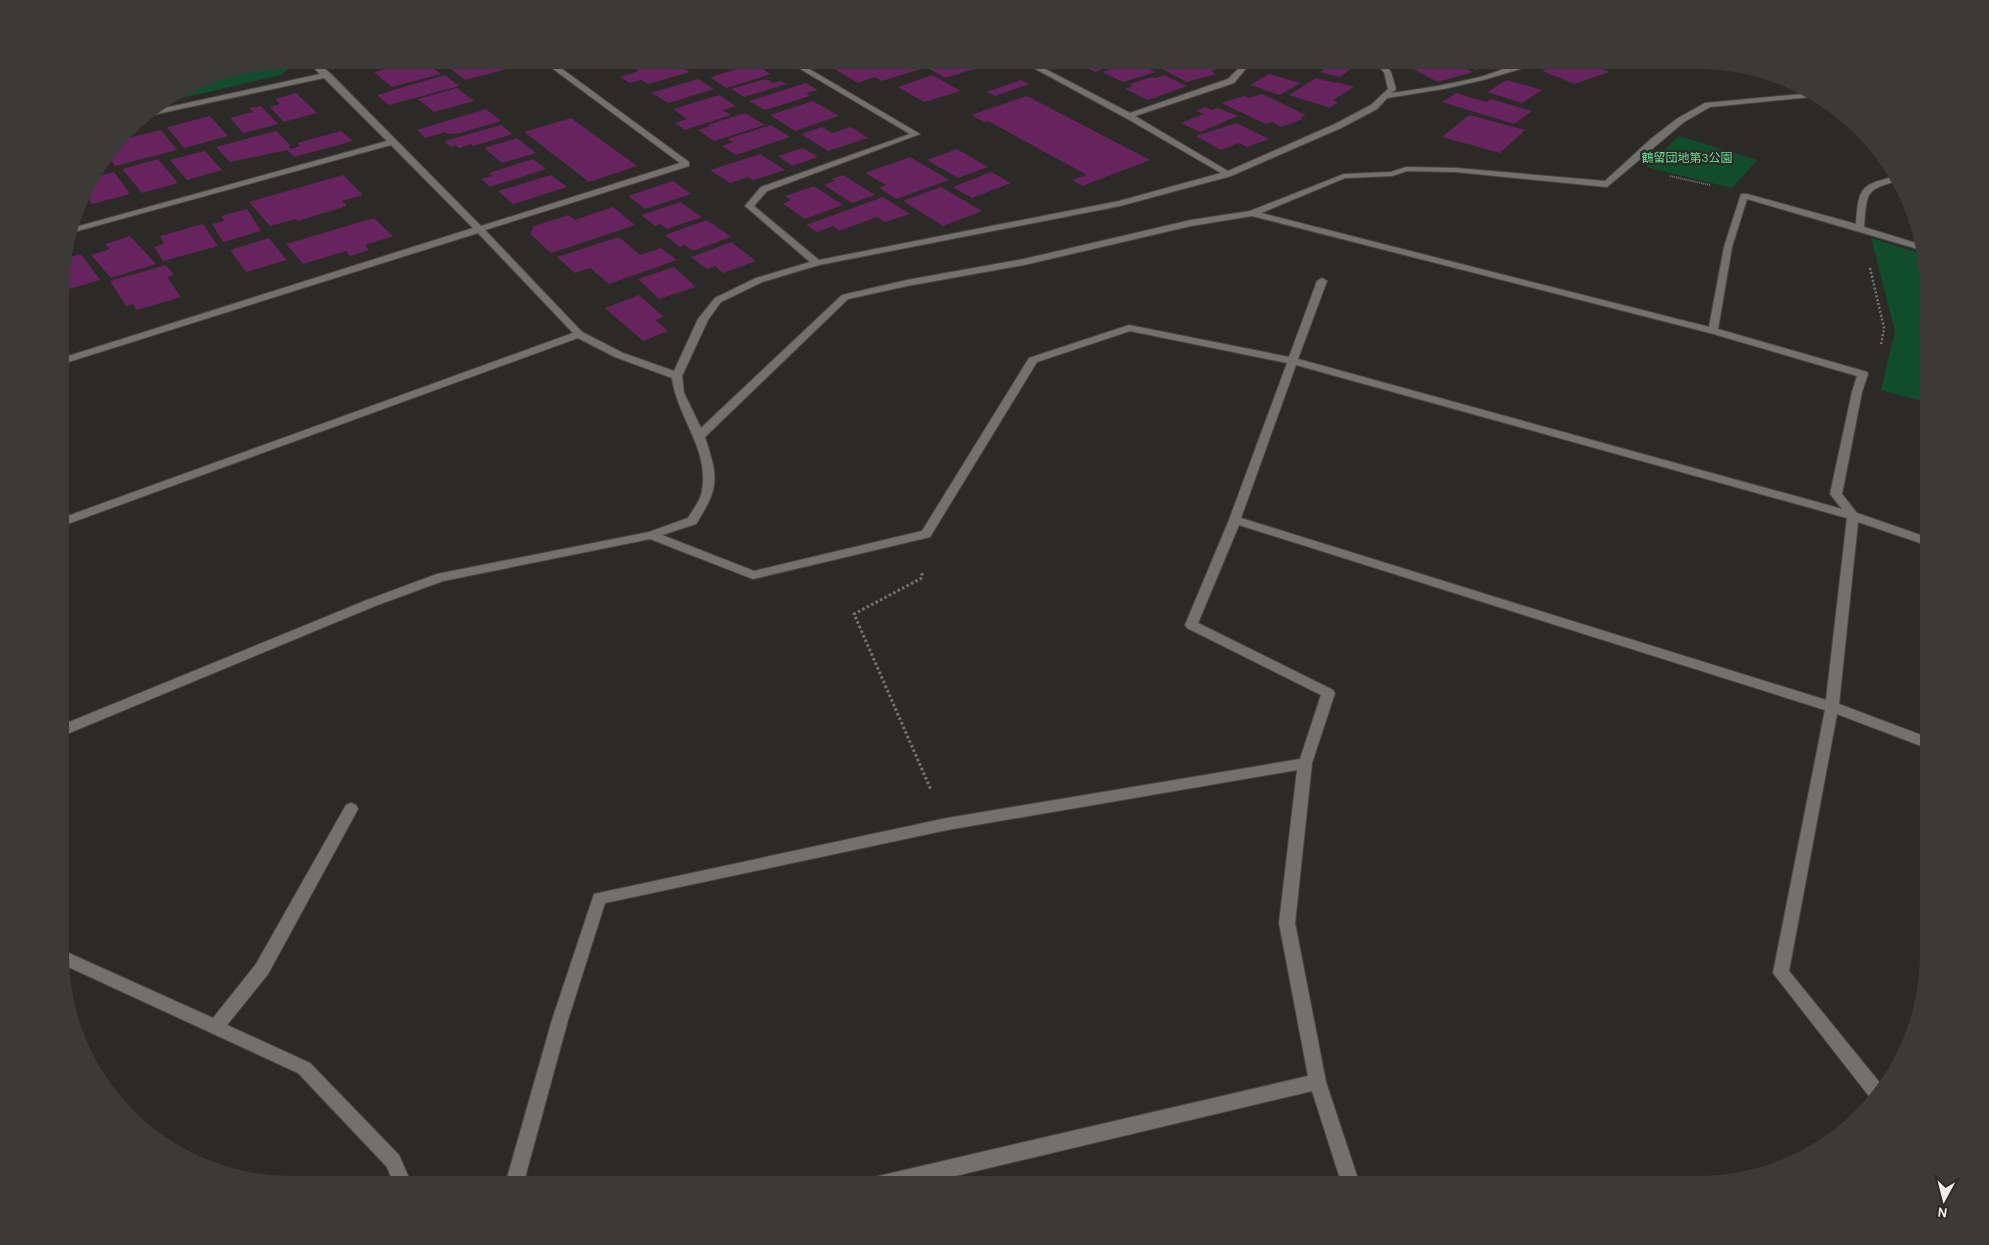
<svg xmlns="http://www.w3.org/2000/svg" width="1989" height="1245" font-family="Karla,'Noto Sans JP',sans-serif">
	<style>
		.green { fill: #114d2c }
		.building { fill: #66235d }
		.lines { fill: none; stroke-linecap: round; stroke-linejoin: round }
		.minor-casing { stroke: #494845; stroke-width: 2 }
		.path-far2 { stroke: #757471; stroke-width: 2; stroke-dasharray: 1 1; stroke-linecap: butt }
		.path-far1 { stroke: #757471; stroke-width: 2.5; stroke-dasharray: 2 2; stroke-linecap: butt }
		.path { stroke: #757471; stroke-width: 3; stroke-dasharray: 2.5 2.5; stroke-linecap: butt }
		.minor { fill: #73716e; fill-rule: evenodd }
		.labels { text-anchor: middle; stroke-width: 4.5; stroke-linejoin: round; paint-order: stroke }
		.far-park-label { font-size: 12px; fill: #64df96; stroke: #2b2a27 }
	</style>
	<rect width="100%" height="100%" fill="#2b2a27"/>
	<!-- green -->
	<g class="green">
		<path d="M 288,60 L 293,65 L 281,75 L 161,103 L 202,77 Z"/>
		<path d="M 1679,136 L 1757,160 L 1732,188 L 1646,167 Z"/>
		<path d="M 1871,238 L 1922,254 L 1929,275 L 1929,403 L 1881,390 L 1895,331 Z"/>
	</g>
	<!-- building -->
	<g class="building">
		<path d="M 371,60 L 405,60 L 405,61 L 380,67 Z"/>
		<path d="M 420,60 L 423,60 L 441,74 L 392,87 L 374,72 Z"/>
		<path d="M 475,60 L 520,60 L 526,64 L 465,80 L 448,67 Z"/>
		<path d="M 599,60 L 652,60 L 652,61 L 647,62 L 644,61 L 622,67 L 618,65 L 610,67 Z"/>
		<path d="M 819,60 L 904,60 L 921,69 L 882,81 L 875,77 L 858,83 Z"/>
		<path d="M 939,60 L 966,60 L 973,63 L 985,60 L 1002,60 L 946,78 L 922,65 Z"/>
		<path d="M 1080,60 L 1128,60 L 1095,72 L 1075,62 Z"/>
		<path d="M 1188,60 L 1195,60 L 1206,66 L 1218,62 L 1227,66 L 1211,71 L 1216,74 L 1187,82 L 1160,68 Z"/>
		<path d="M 1286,60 L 1328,60 L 1316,69 L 1282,63 Z"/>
		<path d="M 1336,60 L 1340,60 L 1357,64 L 1340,77 L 1320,72 Z"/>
		<path d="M 1424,60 L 1447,60 L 1473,72 L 1438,82 L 1405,65 Z"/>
		<path d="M 1455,60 L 1490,60 L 1498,64 L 1475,70 Z"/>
		<path d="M 1573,60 L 1579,60 L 1609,72 L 1575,84 L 1542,71 Z"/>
		<path d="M 674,62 L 690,72 L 648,84 L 641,80 L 630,83 L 620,77 L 639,71 L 635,69 L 657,63 L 661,65 Z"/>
		<path d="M 1134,62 L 1156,72 L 1123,82 L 1102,72 Z"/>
		<path d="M 754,64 L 771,74 L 726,88 L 710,77 Z"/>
		<path d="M 1269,74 L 1300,83 L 1280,95 L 1250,85 Z"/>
		<path d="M 445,75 L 459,86 L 389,105 L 377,95 Z"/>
		<path d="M 932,75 L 961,91 L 924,102 L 898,87 Z"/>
		<path d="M 1164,75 L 1187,86 L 1148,100 L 1125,89 L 1133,86 L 1130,84 L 1152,77 L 1155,78 Z"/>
		<path d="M 1316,78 L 1335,83 L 1337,82 L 1354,87 L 1333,100 L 1338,102 L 1330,108 L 1289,95 Z"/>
		<path d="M 698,79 L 714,89 L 669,103 L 651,93 Z"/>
		<path d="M 766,79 L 773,83 L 781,81 L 787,84 L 744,97 L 731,89 Z"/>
		<path d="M 1021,80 L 1030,84 L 995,96 L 986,92 Z"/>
		<path d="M 1507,80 L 1542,90 L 1522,103 L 1487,92 Z"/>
		<path d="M 806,83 L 818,90 L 806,93 L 810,96 L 765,110 L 749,101 Z"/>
		<path d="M 457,88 L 474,101 L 434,112 L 418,99 Z"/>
		<path d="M 296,93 L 317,113 L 284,122 L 270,107 L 280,104 L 275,99 Z"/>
		<path d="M 1456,93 L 1486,102 L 1491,99 L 1532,111 L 1514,124 L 1442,102 Z"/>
		<path d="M 1262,94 L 1306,115 L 1300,117 L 1303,119 L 1281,127 L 1272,122 L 1266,124 L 1221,103 L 1244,96 L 1249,98 Z"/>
		<path d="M 719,95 L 736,106 L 722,110 L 731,115 L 685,130 L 675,123 L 687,119 L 673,109 Z"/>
		<path d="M 1027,96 L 1150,160 L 1082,186 L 1072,180 L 1087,175 L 988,121 L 984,122 L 971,115 Z"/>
		<path d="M 813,101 L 839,116 L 795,131 L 770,115 Z"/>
		<path d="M 261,106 L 278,124 L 243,133 L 230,118 L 253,112 L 249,108 Z"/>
		<path d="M 1205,107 L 1212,110 L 1218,108 L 1238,116 L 1200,132 L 1181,123 L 1204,114 L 1196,111 Z"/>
		<path d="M 486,109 L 501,121 L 460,133 L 448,134 L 445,132 L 425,138 L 417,130 Z"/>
		<path d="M 745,113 L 765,125 L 714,141 L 698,130 L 710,126 L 707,125 Z"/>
		<path d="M 1469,115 L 1525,130 L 1500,153 L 1442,137 Z"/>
		<path d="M 210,116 L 228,136 L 184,148 L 167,127 Z"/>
		<path d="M 571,118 L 637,166 L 589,182 L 524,132 Z"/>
		<path d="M 1236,123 L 1269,139 L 1247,147 L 1239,143 L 1221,150 L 1196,136 Z"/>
		<path d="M 501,125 L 513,134 L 473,146 L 471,144 L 459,148 L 456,145 L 451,147 L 444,141 Z"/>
		<path d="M 771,125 L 790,137 L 736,155 L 722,146 L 733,142 L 727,139 Z"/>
		<path d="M 822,127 L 832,133 L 851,127 L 868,138 L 828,151 L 801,134 Z"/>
		<path d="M 161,130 L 177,150 L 115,166 L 108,156 L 118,144 L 126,142 L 124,139 Z"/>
		<path d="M 276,131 L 291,146 L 288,146 L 291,149 L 300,146 L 297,143 L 341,131 L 353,141 L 294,157 L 287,150 L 230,162 L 216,147 Z"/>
		<path d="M 517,138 L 536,153 L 502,163 L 484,148 Z"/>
		<path d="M 803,148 L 818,157 L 792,166 L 778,156 Z"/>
		<path d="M 957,149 L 988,167 L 958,178 L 927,160 Z"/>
		<path d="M 205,151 L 222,170 L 187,180 L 170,160 Z"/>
		<path d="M 760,154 L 785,170 L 753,180 L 748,177 L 730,183 L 710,170 Z"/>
		<path d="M 910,157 L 949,180 L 896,199 L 879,188 L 886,185 L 865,173 Z"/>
		<path d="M 158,159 L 178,183 L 142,193 L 122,169 Z"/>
		<path d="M 533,159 L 546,169 L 490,187 L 481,179 L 492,176 L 489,173 Z"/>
		<path d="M 114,172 L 130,194 L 92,204 L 83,191 L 84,188 L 91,178 Z"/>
		<path d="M 991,172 L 1011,183 L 972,198 L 953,187 Z"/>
		<path d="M 343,175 L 363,195 L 342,201 L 347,206 L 298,221 L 296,219 L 270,226 L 249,202 Z"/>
		<path d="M 551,175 L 567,187 L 513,204 L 498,191 Z"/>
		<path d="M 843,175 L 875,195 L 852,203 L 824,185 L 835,181 L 831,179 Z"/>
		<path d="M 673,181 L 691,194 L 645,209 L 628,196 Z"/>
		<path d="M 814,186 L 843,205 L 805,219 L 783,204 L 791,200 L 785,196 Z"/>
		<path d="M 941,187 L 982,211 L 943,226 L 903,201 Z"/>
		<path d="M 883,197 L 910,214 L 885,222 L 877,217 L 839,231 L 833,226 L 817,232 L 806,225 Z"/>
		<path d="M 680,202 L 702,217 L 667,229 L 660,224 L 655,226 L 641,215 Z"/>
		<path d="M 613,207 L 635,225 L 551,253 L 530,234 L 534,226 L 568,215 L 575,220 Z"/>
		<path d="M 247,209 L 261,231 L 223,242 L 212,224 L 224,221 L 221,216 Z"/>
		<path d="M 374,218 L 393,236 L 365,245 L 369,250 L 350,256 L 346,251 L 303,264 L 286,244 Z"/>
		<path d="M 707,220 L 731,237 L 693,251 L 685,245 L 680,247 L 665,235 Z"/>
		<path d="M 203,224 L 218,246 L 163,261 L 154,247 L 164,244 L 160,236 Z"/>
		<path d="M 130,236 L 156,264 L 111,278 L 91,255 L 110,249 L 105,244 Z"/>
		<path d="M 619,237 L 640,255 L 661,248 L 677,260 L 609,284 L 590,268 L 575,273 L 557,257 Z"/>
		<path d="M 269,238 L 287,260 L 246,272 L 230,250 Z"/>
		<path d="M 731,242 L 756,261 L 723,273 L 715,266 L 707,269 L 691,257 Z"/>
		<path d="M 81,254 L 100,280 L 62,291 L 62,259 Z"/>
		<path d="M 166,265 L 174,275 L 167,277 L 181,297 L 137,310 L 133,304 L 126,306 L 110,281 Z"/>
		<path d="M 674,267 L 696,287 L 659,299 L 638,279 Z"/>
		<path d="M 639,295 L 664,317 L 655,320 L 668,331 L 643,341 L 605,308 Z"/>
	</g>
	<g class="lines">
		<defs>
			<g id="minor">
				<path d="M 306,60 L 314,60 L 330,73 L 481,226 L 680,163 L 541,60 L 550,60 L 689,162 L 689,166 L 485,230 L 582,332 L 623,353 L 674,371 L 698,319 L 715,298 L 756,278 L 810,262 L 745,206 L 761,187 L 910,134 L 785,60 L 794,60 L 920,134 L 767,191 L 754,206 L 819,260 L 1119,201 L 1221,173 L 1126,118 L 1019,60 L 1028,60 L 1130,113 L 1228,79 L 1245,62 L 1243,60 L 1253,60 L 1234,83 L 1135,116 L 1228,171 L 1335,124 L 1371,105 L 1388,89 L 1384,72 L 1372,60 L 1380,60 L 1391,72 L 1396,89 L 1392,93 C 1422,89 1451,84 1480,77 C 1499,72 1520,60 1540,60 L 1520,69 L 1483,80 L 1443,89 L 1387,98 L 1377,109 L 1341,128 L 1231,176 L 1120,206 L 819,265 L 762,282 L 721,302 L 708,320 L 682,376 L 684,393 L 701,428 L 842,295 L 907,280 L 1024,259 L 1191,220 L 1250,211 L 1344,174 L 1391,172 L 1406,167 L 1456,168 L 1605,181 L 1652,138 L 1678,118 L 1705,103 L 1814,93 L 1821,96 L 1710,107 L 1684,122 L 1607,187 L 1456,172 L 1407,171 L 1392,176 L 1345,178 L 1261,213 L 1709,327 L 1724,247 L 1741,194 L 1747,194 L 1856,224 C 1859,185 1861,185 1898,176 L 1900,180 C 1865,190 1867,191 1864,227 L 1919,244 L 1921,250 L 1747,199 L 1732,247 L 1718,329 L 1867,372 L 1868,374 L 1862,392 L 1842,494 L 1857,513 L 1929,538 L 1929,546 L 1858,522 L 1839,704 L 1929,738 L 1929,749 L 1837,714 L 1789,971 L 1884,1088 L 1872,1100 L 1773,973 L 1825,710 L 1239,525 L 1198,623 L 1333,690 L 1335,693 L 1312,763 L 1295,923 L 1326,1082 L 1360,1185 L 1342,1185 L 1312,1091 L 917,1185 L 870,1185 L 873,1179 L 879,1176 L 1308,1076 L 1279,923 L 1297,770 L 947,830 L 605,903 L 568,1020 L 523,1185 L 505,1185 L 552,1020 L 594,894 L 947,818 L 1300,759 L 1321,695 L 1187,628 L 1185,625 L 1229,520 L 1287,363 L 1130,331 L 1037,362 L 930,537 L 753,579 L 650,539 L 443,581 L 375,606 L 62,736 L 62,725 L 367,600 L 437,574 L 649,532 L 688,518 C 692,511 701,500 702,491 C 710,450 677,417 672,378 L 615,357 L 578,338 L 62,526 L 62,518 L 573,333 L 478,233 L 62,364 L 62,358 L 473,228 L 391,145 L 70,233 L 72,228 L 387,141 L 324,78 L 138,118 L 146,112 L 320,74 ZM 1252,216 L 1710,333 L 1857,376 L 1852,392 L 1830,494 L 1842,509 L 1298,359 L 1327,281 L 1322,278 L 1317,281 L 1289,357 L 1129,325 L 1029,358 L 922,531 L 754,571 L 662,535 L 696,524 C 720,486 718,478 705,437 L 848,299 L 907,286 L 1024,265 L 1191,226 ZM 1296,365 L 1847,518 L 1826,700 L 1241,518 Z"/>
				<path d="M 351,803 L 356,805 L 358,809 L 268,974 L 227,1025 L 310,1063 L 399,1155 L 412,1185 L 394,1185 L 387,1167 L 298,1073 L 62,964 L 62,950 L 213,1018 L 256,964 L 346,805 Z"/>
			</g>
		</defs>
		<!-- minor casing -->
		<use href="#minor" class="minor-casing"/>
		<!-- path-far2 -->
		<path class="path-far2" d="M 1670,176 L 1710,185"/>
		<!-- path-far1 -->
		<path class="path-far1" d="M 1870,268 L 1884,328 L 1881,345"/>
		<!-- path -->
		<path class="path" d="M 922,573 L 922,578 L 854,614 L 931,790"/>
		<!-- minor -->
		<use href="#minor" class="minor"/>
	</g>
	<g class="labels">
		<!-- far-park labels -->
		<g class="far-park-label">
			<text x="1687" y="162">鶴留団地第3公園</text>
		</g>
	</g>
	<!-- crop -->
	<path d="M0 0H1989V1245H0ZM291 69H1698A222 222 0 0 1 1920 291V954A222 222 0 0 1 1698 1176H291A222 222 0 0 1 69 954V291A222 222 0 0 1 291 69Z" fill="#3b3a37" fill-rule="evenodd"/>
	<!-- north arrow -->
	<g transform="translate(1944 1200) rotate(187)" stroke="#2b2a27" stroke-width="4" paint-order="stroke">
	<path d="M0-4L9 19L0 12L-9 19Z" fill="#f0efed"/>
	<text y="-8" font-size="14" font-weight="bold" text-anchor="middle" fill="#f0efed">N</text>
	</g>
</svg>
